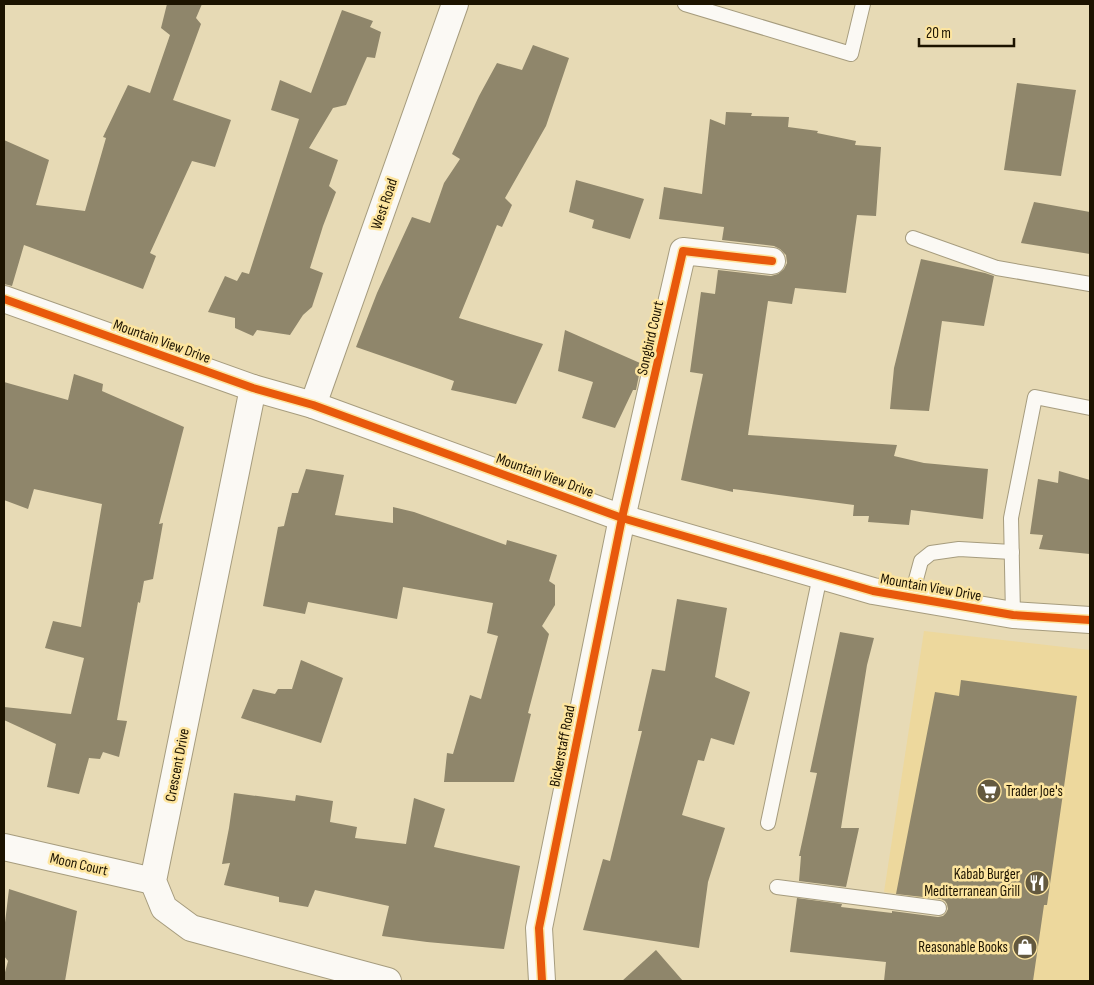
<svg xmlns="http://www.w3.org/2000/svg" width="1094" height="985" font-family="'Sofia Sans Condensed',sans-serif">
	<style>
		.built { fill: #edd89d }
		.building { fill: #8f866b }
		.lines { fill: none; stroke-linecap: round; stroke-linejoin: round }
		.lane-casing { stroke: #a69c7e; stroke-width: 16 }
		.street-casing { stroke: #a69c7e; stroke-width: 28 }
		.lane { stroke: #fbf9f4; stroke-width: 14 }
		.street { stroke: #fbf9f4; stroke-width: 26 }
		.cycleway-casing { stroke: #fde59f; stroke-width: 11 }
		.cycleway { stroke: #e8590c; stroke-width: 8 }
		.labels { text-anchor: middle; stroke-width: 5; stroke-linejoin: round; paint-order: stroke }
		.street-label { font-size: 15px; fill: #1c1300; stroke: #fde59f }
		.poi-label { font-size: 15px; fill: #1c1300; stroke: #fde59f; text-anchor: end }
	</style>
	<rect width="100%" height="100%" fill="#e7dab5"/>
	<!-- built -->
	<path class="built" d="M 924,631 L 1090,650 L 1090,981 L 948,981 L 960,903 L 884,892 Z"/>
	<!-- building -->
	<g class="building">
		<path d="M 167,4 L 202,4 L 196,18 L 201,24 L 173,100 L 231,120 L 215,167 L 192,161 L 150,253 L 156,256 L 143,289 L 24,245 L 12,286 L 4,284 L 4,140 L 49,160 L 36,205 L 85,211 L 106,138 L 103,137 L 128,85 L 150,93 L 170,35 L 161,28 Z"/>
		<path d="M 342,10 L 373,21 L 370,27 L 381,32 L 375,58 L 367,57 L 346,105 L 333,108 L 309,148 L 338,160 L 329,186 L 336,192 L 323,226 L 310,268 L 323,273 L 312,307 L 303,315 L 290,335 L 257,330 L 253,336 L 235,328 L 235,318 L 208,312 L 225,276 L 237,281 L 242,272 L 249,274 L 299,119 L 271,110 L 280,80 L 311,93 Z"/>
		<path d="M 533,45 L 569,58 L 546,126 L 505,198 L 512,205 L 502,227 L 497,225 L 459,318 L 543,344 L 516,404 L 451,390 L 454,381 L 356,347 L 377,293 L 412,217 L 430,223 L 444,183 L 460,159 L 452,154 L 479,96 L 497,63 L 522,70 Z"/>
		<path d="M 1017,83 L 1076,90 L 1061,176 L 1004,170 Z"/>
		<path d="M 726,112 L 752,113 L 751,116 L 789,117 L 788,127 L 818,131 L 817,133 L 856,141 L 855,145 L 881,147 L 876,216 L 857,215 L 846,293 L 795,288 L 792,304 L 768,301 L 748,435 L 897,445 L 894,456 L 924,463 L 988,469 L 983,519 L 911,510 L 909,525 L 868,522 L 869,516 L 853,516 L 854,505 L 733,489 L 733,492 L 681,480 L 703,374 L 690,372 L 701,292 L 715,294 L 718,270 L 771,276 L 778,274 L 784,269 L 787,263 L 786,255 L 780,249 L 774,246 L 722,240 L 724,227 L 659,219 L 664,187 L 702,194 L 710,119 L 725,125 Z"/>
		<path d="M 576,180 L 644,199 L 630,239 L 592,228 L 594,220 L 569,212 Z"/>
		<path d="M 1034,202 L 1090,212 L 1090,254 L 1021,243 Z"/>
		<path d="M 921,259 L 985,273 L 994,276 L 984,326 L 942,321 L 929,411 L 890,409 L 894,368 Z"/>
		<path d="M 565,330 L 640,363 L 639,375 L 636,390 L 633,390 L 615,428 L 582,418 L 593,382 L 558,371 Z"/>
		<path d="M 74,374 L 103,384 L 102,391 L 184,427 L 159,524 L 163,523 L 153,579 L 144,581 L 140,603 L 138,602 L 117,720 L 127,721 L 119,757 L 103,752 L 100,759 L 89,758 L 79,794 L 47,787 L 56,744 L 4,720 L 4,707 L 71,714 L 84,658 L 45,648 L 53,621 L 81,627 L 102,504 L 34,489 L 28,509 L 4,500 L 4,382 L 68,400 Z"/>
		<path d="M 306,469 L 344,475 L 335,515 L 393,523 L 393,507 L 414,512 L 506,545 L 507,540 L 557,555 L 549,581 L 555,585 L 555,605 L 542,626 L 549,634 L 528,713 L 531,714 L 514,782 L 444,782 L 447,753 L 453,754 L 470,695 L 481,699 L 498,636 L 487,633 L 493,603 L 403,587 L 397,619 L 308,602 L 305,614 L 263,606 L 278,527 L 284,526 L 292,493 L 298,493 Z"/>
		<path d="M 1059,471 L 1090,480 L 1090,554 L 1039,549 L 1043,535 L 1030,534 L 1038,479 L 1058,483 Z"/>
		<path d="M 677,599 L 727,608 L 715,677 L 750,692 L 734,745 L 711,738 L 704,761 L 698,760 L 682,815 L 725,828 L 708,882 L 699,948 L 583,930 L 603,859 L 610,861 L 642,731 L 638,731 L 652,669 L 665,671 Z"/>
		<path d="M 840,632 L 874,638 L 867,665 L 841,828 L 859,828 L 846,887 L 799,881 L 801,856 L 799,856 L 817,773 L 810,772 Z"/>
		<path d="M 301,660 L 343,678 L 321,743 L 241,718 L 253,689 L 275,694 L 278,689 L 292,689 Z"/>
		<path d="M 961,680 L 1077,696 L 1047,905 L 1044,905 L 1033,981 L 884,981 L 886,962 L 790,952 L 797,898 L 842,904 L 841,907 L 892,913 L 892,911 L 938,917 L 943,916 L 946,913 L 948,909 L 947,904 L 945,901 L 941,899 L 896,894 L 935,692 L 959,696 Z"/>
		<path d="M 234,793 L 295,801 L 296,795 L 333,801 L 330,822 L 357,827 L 355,838 L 406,844 L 414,798 L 445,809 L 434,847 L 520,866 L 504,949 L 427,942 L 382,936 L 389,906 L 315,890 L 308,907 L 279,902 L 279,897 L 224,885 L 230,863 L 222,864 L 229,828 Z"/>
		<path d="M 9,889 L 77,911 L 65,981 L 4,981 L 4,976 L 8,961 L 4,956 L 4,931 Z"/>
		<path d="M 656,950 L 683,981 L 622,981 Z"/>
	</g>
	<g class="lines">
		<defs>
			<g id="lane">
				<path d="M 685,4 L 851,54 L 863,4"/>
				<path d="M 913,238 L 997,268 L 1090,284"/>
				<path d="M 911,598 L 921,561 L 931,553 L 959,549 L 1012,552"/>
				<path d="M 1013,615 L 1011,518 L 1035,397 L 1090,408"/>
				<path d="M 768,823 L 820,576"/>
				<path d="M 777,887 L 939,908"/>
			</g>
			<g id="street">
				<path d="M 4,299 L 253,388 L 313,405 L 622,518 L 873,591 L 1013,615 L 1090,620"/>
				<path d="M 253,388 L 153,881 L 164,908 L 191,928 L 388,981"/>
				<path d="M 313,405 L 455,4"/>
				<path d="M 4,847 L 153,881"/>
				<path d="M 542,981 L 539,928 L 622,518 L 683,251 L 772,261"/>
			</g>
		</defs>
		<!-- lane casing -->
		<use href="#lane" class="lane-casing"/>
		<!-- street casing -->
		<use href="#street" class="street-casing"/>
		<!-- lane -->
		<use href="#lane" class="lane"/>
		<!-- street -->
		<use href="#street" class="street"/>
		<defs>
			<g id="cycleway">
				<path d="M 4,299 L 253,388 L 313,405 L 622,518 L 873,591 L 1013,615 L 1090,620"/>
				<path d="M 542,981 L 539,928 L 622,518 L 683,251 L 772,261"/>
			</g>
		</defs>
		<!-- cycleway casing -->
		<use href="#cycleway" class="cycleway-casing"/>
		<!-- cycleway -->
		<use href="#cycleway" class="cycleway"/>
	</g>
	<!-- icons -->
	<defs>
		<symbol id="supermarket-disc" viewBox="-11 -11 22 22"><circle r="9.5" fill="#63593f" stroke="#fde59f"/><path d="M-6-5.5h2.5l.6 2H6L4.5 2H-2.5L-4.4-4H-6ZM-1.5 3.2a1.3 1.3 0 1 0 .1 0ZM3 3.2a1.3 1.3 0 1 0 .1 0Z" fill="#fff"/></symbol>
		<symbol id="restaurant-disc" viewBox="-11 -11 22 22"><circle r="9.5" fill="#63593f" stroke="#fde59f"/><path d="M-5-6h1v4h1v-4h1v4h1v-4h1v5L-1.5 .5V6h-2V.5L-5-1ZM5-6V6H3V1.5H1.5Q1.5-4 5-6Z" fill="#fff"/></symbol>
		<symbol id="shop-disc" viewBox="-11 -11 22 22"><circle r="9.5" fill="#63593f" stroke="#fde59f"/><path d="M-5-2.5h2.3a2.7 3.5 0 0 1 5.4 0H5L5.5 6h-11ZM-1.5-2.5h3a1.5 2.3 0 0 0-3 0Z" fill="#fff"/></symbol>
	</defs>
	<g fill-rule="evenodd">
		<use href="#supermarket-disc" x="975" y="777" width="28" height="28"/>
		<use href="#restaurant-disc" x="1023" y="869" width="28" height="28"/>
		<use href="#shop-disc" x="1011" y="933" width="28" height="28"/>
	</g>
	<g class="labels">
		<!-- street labels -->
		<g class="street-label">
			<text transform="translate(384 204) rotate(-71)" y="5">West Road</text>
			<text transform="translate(650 338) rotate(-77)" y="5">Songbird Court</text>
			<text transform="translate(162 341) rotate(20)" y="5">Mountain View Drive</text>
			<text transform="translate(545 475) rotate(20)" y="5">Mountain View Drive</text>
			<text transform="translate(931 587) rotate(10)" y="5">Mountain View Drive</text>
			<text transform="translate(562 746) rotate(-79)" y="5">Bickerstaff Road</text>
			<text transform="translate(177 765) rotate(-79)" y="5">Crescent Drive</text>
			<text transform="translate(79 864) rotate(13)" y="5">Moon Court</text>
		</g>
		<!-- poi labels -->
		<g class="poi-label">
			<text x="1006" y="796" text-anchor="start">Trader Joe's</text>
			<text x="1020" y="879">Kabab Burger<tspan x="1020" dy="17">Mediterranean Grill</tspan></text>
			<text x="1008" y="952">Reasonable Books</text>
		</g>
	</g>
	<!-- border -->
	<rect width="1094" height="985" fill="none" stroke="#1c1300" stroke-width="10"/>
	<!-- scale -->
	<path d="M919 38v8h95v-8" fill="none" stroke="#1c1300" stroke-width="2.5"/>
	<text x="926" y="38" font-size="15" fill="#1c1300" stroke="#fde59f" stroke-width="4" paint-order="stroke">20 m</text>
</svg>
